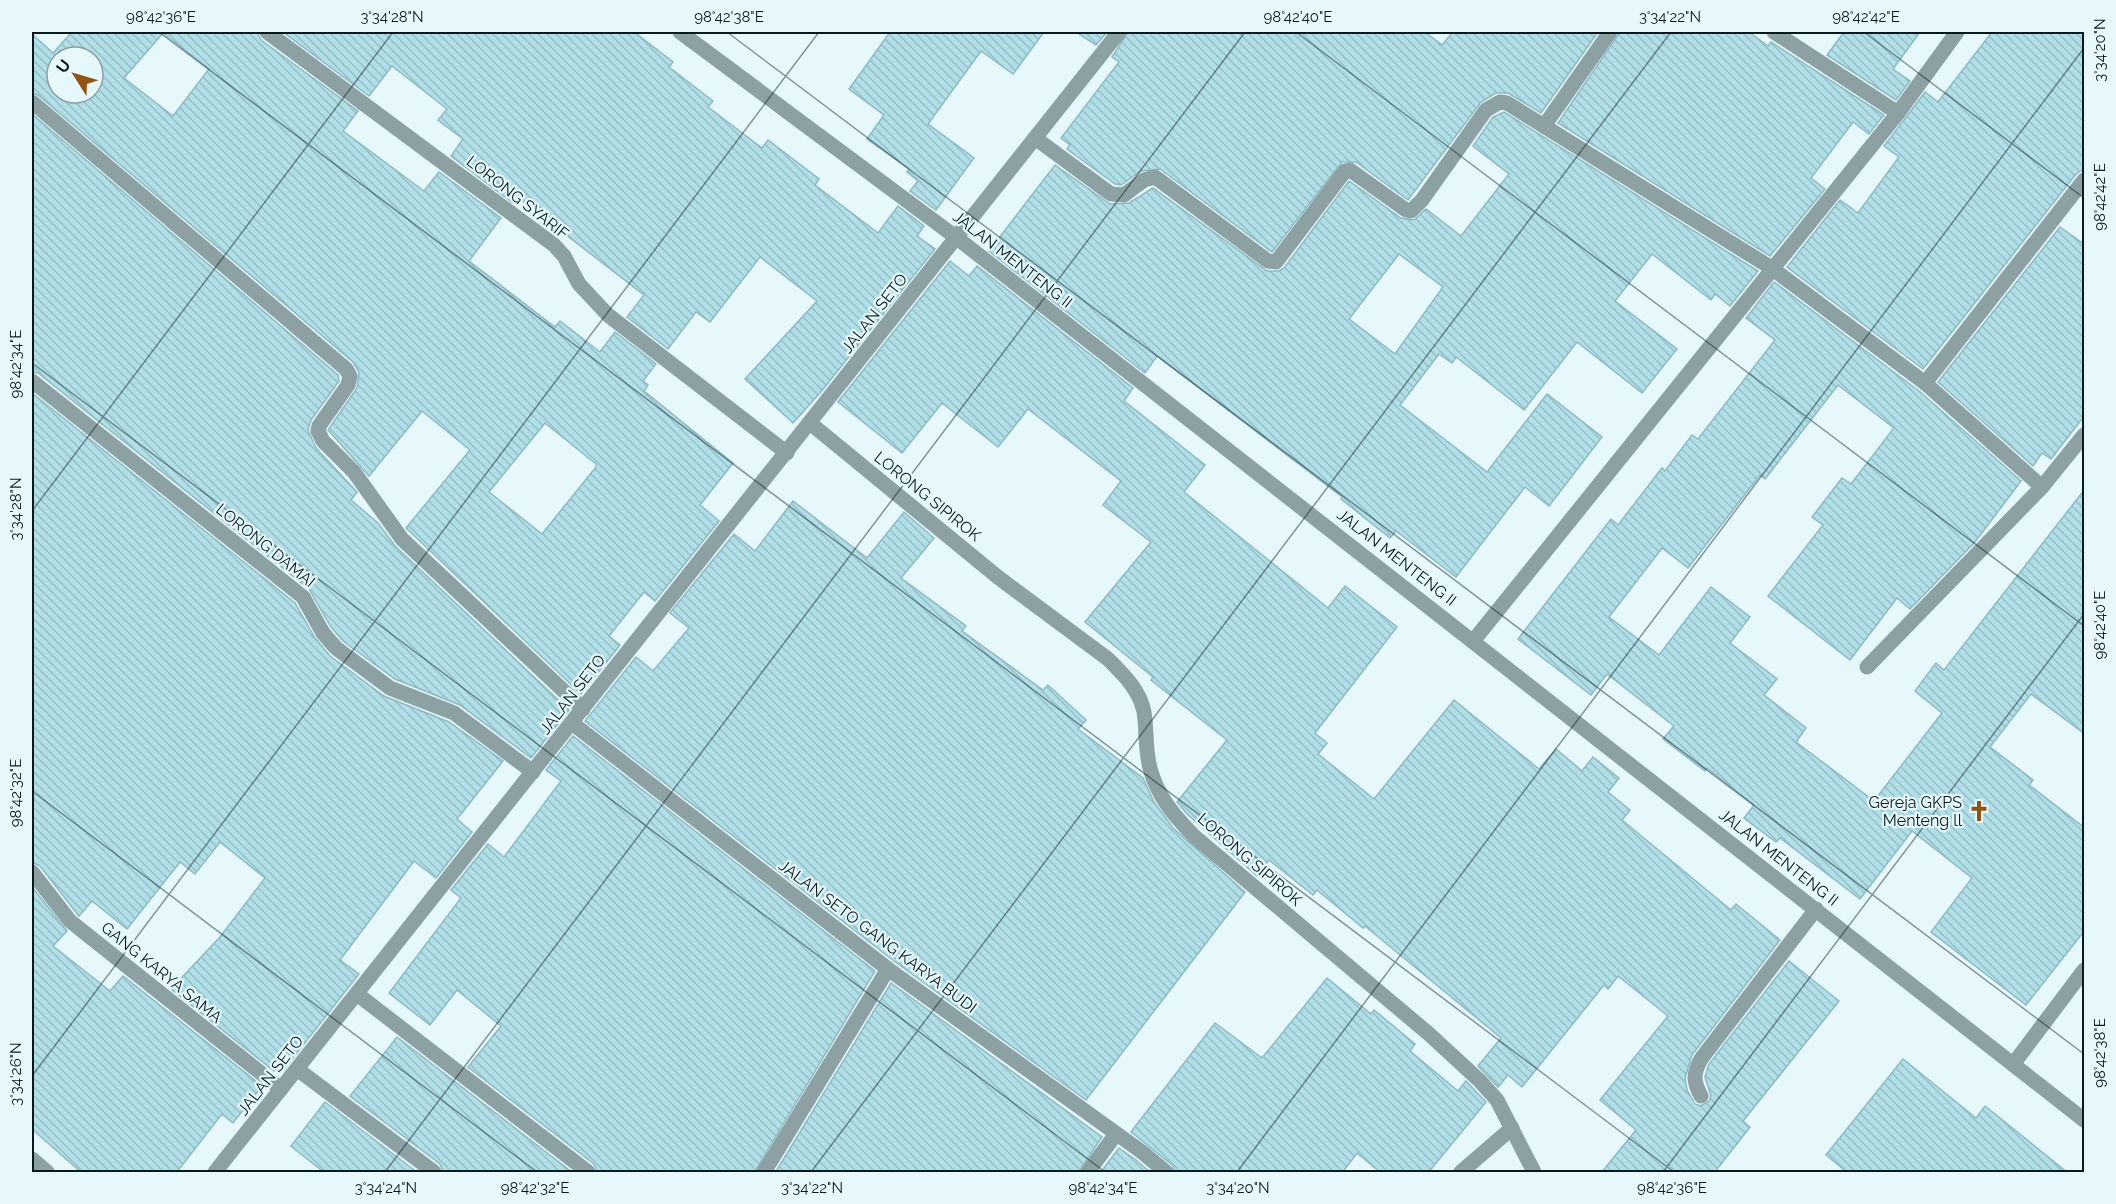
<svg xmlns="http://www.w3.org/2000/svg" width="2116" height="1204" font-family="Raleway,sans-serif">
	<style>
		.building { fill: url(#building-back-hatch); stroke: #8dbac2; stroke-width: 1.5; fill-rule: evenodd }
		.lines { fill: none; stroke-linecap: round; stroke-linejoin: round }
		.minor { stroke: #8da1a4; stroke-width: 15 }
		.ticks { fill: none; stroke: #081a1d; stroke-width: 1.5; stroke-opacity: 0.45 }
		.labels { text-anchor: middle; stroke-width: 4.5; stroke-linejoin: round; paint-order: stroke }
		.street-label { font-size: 16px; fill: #081a1d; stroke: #e6f8fc }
		.poi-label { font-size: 16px; fill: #081a1d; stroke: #e6f8fc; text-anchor: end }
		.neatline { fill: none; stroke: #081a1d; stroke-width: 2 }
		.ticks-label { font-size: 15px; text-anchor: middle; fill: #081a1d }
	</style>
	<defs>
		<pattern id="building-back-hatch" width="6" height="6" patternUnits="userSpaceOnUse" patternTransform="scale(1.5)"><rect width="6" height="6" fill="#b1dfe8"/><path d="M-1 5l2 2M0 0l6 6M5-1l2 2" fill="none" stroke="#97bfc7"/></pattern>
	</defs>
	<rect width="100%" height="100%" fill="#e6f8fc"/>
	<!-- building -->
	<g class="building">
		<path d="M 72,32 L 257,32 L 261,40 L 358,111 L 343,131 L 424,191 L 439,172 L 501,218 L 469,261 L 555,327 L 560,321 L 600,352 L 615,332 L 656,364 L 643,381 L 648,385 L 644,391 L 733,463 L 700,505 L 719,521 L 655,601 L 644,592 L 609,636 L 620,645 L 581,694 L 406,528 L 470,450 L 422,411 L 369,476 L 328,430 L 357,388 L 359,372 L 353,362 L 38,95 L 32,93 L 32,34 L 53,53 ZM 163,33 L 209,69 L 173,116 L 124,78 ZM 57,57 L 93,57 L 93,93 L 57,93 ZM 545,423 L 596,464 L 596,467 L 542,534 L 489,492 Z"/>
		<path d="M 283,32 L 634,32 L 673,62 L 669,67 L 713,101 L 708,107 L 762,148 L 768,140 L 819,179 L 815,185 L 878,233 L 898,206 L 924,226 L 917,236 L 935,249 L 820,393 L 793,423 L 745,379 L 817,301 L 760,257 L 710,322 L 696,312 L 668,349 L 627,317 L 644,295 L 517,197 L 513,203 L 451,156 L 463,139 L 438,120 L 447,109 L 392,66 L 369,96 Z"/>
		<path d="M 890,32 L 1044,32 L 1013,74 L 981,51 L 928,124 L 974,158 L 936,210 L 910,191 L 918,181 L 907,172 L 909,169 L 867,139 L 884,115 L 849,89 Z"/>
		<path d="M 1076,32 L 1107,32 L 1096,45 Z"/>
		<path d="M 1128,32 L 1425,32 L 1442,45 L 1453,32 L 1598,32 L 1541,113 L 1508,93 L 1496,93 L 1481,102 L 1408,200 L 1356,162 L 1342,162 L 1272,252 L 1160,169 L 1141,171 L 1121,185 L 1115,184 L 1067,149 L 1070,145 L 1061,138 L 1119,62 L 1112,57 Z"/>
		<path d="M 1620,32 L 1749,32 L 1768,46 L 1771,42 L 1884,115 L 1869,134 L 1853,122 L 1811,178 L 1825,189 L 1770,256 L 1558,123 Z"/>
		<path d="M 1844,32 L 1920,32 L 1893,69 L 1910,81 L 1896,100 L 1827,55 Z"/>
		<path d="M 1992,32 L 2085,32 L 2085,168 L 2076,174 L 1923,369 L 1787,267 L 1840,200 L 1858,213 L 1899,157 L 1884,146 L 1925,92 L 1938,102 Z"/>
		<path d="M 1504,112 L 1758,271 L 1730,306 L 1715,294 L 1711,300 L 1652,254 L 1615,301 L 1677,349 L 1642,393 L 1577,342 L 1524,410 L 1456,357 L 1452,363 L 1439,354 L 1400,405 L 1487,472 L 1547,394 L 1602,437 L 1549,506 L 1525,487 L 1456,577 L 1396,531 L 1390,538 L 1341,499 L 1342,497 L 1157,356 L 1145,373 L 989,251 L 1055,165 L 1110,204 L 1129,203 L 1153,188 L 1267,271 L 1279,271 L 1284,268 L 1349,181 L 1401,218 L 1414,220 L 1426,209 L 1461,236 L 1509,174 L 1473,146 L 1493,117 ZM 1399,254 L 1443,287 L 1395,354 L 1349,319 Z"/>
		<path d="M 32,114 L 338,375 L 339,381 L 311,420 L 308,430 L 316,448 L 357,492 L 351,500 L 378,523 L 395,546 L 569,710 L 531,758 L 460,705 L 395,679 L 343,641 L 331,627 L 309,589 L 38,373 L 32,372 Z"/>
		<path d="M 2060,227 L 2085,245 L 2085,415 L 2051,459 L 2042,453 L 2033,466 L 1938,382 Z"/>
		<path d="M 950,261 L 969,276 L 977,266 L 1133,388 L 1124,401 L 1205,465 L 1184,492 L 1328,608 L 1345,586 L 1397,627 L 1315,733 L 1327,743 L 1318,754 L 1374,799 L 1454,700 L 1539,769 L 1556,749 L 1582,771 L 1593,757 L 1619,778 L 1608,792 L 1630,810 L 1622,820 L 1731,910 L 1736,904 L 1780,940 L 1692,1055 L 1685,1078 L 1687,1090 L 1695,1104 L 1701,1106 L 1709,1101 L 1711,1096 L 1705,1077 L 1709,1064 L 1789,961 L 1839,1001 L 1743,1121 L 1750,1127 L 1714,1173 L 1601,1173 L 1636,1130 L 1600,1100 L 1668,1016 L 1618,976 L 1608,989 L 1604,985 L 1522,1087 L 1508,1075 L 1498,1087 L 1478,1066 L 1501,1038 L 1365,926 L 1363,928 L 1317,890 L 1313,895 L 1269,860 L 1257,876 L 1188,815 L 1177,802 L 1227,740 L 1151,680 L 1153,677 L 1085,622 L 1151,542 L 1103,505 L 1121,481 L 1028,409 L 998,447 L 942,403 L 902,453 L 838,402 Z"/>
		<path d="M 1774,282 L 1919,391 L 2021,481 L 1975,542 L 1910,609 L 1897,598 L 1850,660 L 1768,596 L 1823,525 L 1812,517 L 1842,478 L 1851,484 L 1894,428 L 1838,385 L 1765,479 L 1760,475 L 1688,568 L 1662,548 L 1609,617 L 1659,655 L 1711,587 L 1750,617 L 1730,643 L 1777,679 L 1764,695 L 1806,728 L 1796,742 L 1874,801 L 1942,713 L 1915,691 L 1936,663 L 1944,670 L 2085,489 L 2085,734 L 2031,694 L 1990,747 L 2033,780 L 2029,785 L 2085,828 L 2085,930 L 2026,1005 L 1931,932 L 1972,878 L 1912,831 L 1860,899 L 1780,838 L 1776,842 L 1744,818 L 1754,805 L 1707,768 L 1705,771 L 1663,739 L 1674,726 L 1607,674 L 1591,695 L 1518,639 L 1611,519 L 1618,525 L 1662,468 L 1665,471 L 1692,435 L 1698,439 L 1775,340 L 1746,318 Z"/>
		<path d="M 32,393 L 295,603 L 315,638 L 330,656 L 384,696 L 449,722 L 503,761 L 457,819 L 472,832 L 436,878 L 414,861 L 340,960 L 359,974 L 282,1072 L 277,1068 L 274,1071 L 171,989 L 220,937 L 265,878 L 220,842 L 195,874 L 180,862 L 127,929 L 92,901 L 79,916 L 40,866 L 32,862 Z"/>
		<path d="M 793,501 L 867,558 L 904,512 L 934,538 L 901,578 L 966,626 L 962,631 L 1043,690 L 1048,685 L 1086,720 L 1078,729 L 1143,778 L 1154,802 L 1173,828 L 1245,892 L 1086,1100 L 894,961 L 585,721 L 636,657 L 653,671 L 689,628 L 670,613 L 734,534 L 755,551 Z"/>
		<path d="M 573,736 L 875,971 L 754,1173 L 598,1173 L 594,1164 L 468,1067 L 501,1026 L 457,990 L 430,1025 L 389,993 L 461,898 L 451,890 L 488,844 L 504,857 L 561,781 L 546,770 Z"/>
		<path d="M 32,887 L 67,931 L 53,946 L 110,991 L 123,976 L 262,1086 L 233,1123 L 222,1114 L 176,1173 L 82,1173 L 32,1129 Z"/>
		<path d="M 1327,978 L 1371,1014 L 1374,1010 L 1415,1044 L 1410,1051 L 1458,1091 L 1466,1081 L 1486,1102 L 1428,1173 L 1381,1173 L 1357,1153 L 1342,1173 L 1176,1173 L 1172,1165 L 1131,1132 L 1215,1023 L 1262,1058 Z"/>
		<path d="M 891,983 L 1102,1137 L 1078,1173 L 775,1173 Z"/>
		<path d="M 397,1037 L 573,1173 L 444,1173 L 440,1164 L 350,1096 Z"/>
		<path d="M 1903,1059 L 1976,1118 L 1985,1106 L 2068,1173 L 1848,1173 L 1826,1155 Z"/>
		<path d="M 325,1102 L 418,1173 L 325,1173 L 291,1146 Z"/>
		<path d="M 1119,1148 L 1136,1160 L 1151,1173 L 1100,1173 Z"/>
	</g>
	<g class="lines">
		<!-- minor -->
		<g class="minor">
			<path d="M 267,32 L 554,245 L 564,256 L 579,284 L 608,315 L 787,453"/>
			<path d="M 680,32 L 957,238 L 2084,1120"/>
			<path d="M 1774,32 L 1898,113"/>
			<path d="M 32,102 L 346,369 L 350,376 L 348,385 L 319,426 L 318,431 L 323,441 L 354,472 L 402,539 L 583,709"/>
			<path d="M 1544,126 L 1610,32"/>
			<path d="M 1035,138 L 1111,194 L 1124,195 L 1144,180 L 1155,177 L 1268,261 L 1276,262 L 1345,171 L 1350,170 L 1406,210 L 1411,211 L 1422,200 L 1486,110 L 1500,102 L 1507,103 L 1773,269 L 1925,383 L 2042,487"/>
			<path d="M 32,381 L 303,597 L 323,633 L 336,648 L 390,688 L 454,713 L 533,772"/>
			<path d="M 1925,383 L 2084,180"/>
			<path d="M 810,423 L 999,578 L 1108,659 C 1123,674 1140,690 1144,712 C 1147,730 1145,750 1150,768 C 1157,796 1175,817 1195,837 L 1429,1034 L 1480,1081 L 1497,1100 L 1534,1172"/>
			<path d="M 1474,640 L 1898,113 L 1957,32"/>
			<path d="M 1867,667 L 2042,487 L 2084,435"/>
			<path d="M 572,723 L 888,969 L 1142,1152 L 1166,1172"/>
			<path d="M 32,872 L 70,921 L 281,1089"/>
			<path d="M 357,994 L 588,1172"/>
			<path d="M 2014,1063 L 2084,970"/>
			<path d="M 297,1069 L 434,1172"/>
			<path d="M 1701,1096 C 1693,1081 1693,1074 1701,1059 L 1816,909"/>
			<path d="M 32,1159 L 47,1172"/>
			<path d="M 215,1172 L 1119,32"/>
			<path d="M 764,1172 L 888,969"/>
			<path d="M 1088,1172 L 1116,1134"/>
			<path d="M 1461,1172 L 1512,1128"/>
		</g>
	</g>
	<!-- ticks -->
	<path class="ticks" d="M 159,32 L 1674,1172M 727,32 L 2084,1054M 1296,32 L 2084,626M 1864,32 L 2084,198M 32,363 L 1105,1172M 32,511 L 393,32M 32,791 L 537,1172M 32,1076 L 819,32M 385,1172 L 1245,32M 811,1172 L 1671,32M 1237,1172 L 2084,48M 1663,1172 L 2084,614"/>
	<!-- icons -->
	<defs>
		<symbol id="church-bare" viewBox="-9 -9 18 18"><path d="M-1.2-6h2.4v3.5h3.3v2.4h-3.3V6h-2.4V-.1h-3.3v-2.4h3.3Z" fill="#915417" stroke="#e6f8fc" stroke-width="2.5" paint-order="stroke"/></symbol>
	</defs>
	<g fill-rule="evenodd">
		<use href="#church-bare" x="1964" y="796" width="30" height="30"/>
	</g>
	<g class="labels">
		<!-- street labels -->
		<g class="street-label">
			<text transform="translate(518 197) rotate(38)" y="6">LORONG SYARIF</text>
			<text transform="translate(1013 259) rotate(38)" y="6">JALAN MENTENG II</text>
			<text transform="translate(874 313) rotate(-52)" y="6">JALAN SETO</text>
			<text transform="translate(928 496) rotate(39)" y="6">LORONG SIPIROK</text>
			<text transform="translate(266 545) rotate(39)" y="6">LORONG DAMAI</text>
			<text transform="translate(1397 557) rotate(38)" y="6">JALAN MENTENG II</text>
			<text transform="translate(572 694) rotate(-52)" y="6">JALAN SETO</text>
			<text transform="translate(1779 857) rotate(38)" y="6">JALAN MENTENG II</text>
			<text transform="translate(1250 859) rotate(41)" y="6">LORONG SIPIROK</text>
			<text transform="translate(878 936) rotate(37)" y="6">JALAN SETO GANG KARYA BUDI</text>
			<text transform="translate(162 972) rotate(39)" y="6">GANG KARYA SAMA</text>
			<text transform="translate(270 1075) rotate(-52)" y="6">JALAN SETO</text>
		</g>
		<!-- poi labels -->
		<g class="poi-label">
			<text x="1962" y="808">Gereja GKPS<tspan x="1962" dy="18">Menteng ll</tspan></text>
		</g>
	</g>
	<!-- border -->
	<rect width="2116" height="1204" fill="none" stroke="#e6f8fc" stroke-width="66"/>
	<!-- north arrow -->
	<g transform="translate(75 75) rotate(307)"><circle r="28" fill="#e6f8fc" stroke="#8d9fa3" stroke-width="1.5"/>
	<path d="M0-4.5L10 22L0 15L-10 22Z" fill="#915417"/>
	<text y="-9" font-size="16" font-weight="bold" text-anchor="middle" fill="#081a1d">U</text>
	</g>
	<rect x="33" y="33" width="2050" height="1138" class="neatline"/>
	<g class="ticks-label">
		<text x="161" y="22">98°42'36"E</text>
		<text x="392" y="22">3°34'28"N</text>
		<text x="729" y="22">98°42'38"E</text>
		<text x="1298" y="22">98°42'40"E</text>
		<text x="1670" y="22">3°34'22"N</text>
		<text x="1866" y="22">98°42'42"E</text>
		<text transform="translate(2100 50) rotate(-90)" y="5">3°34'20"N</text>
		<text transform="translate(2100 197) rotate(-90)" y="5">98°42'42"E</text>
		<text transform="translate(16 364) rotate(-90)" y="5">98°42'34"E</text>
		<text transform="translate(16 509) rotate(-90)" y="5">3°34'28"N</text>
		<text transform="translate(2100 625) rotate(-90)" y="5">98°42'40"E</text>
		<text transform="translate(16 793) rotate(-90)" y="5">98°42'32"E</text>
		<text transform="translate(2100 1053) rotate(-90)" y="5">98°42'38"E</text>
		<text transform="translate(16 1074) rotate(-90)" y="5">3°34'26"N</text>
		<text x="386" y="1193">3°34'24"N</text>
		<text x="535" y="1193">98°42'32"E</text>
		<text x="812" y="1193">3°34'22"N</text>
		<text x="1103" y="1193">98°42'34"E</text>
		<text x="1238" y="1193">3°34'20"N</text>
		<text x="1672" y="1193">98°42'36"E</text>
	</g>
</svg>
